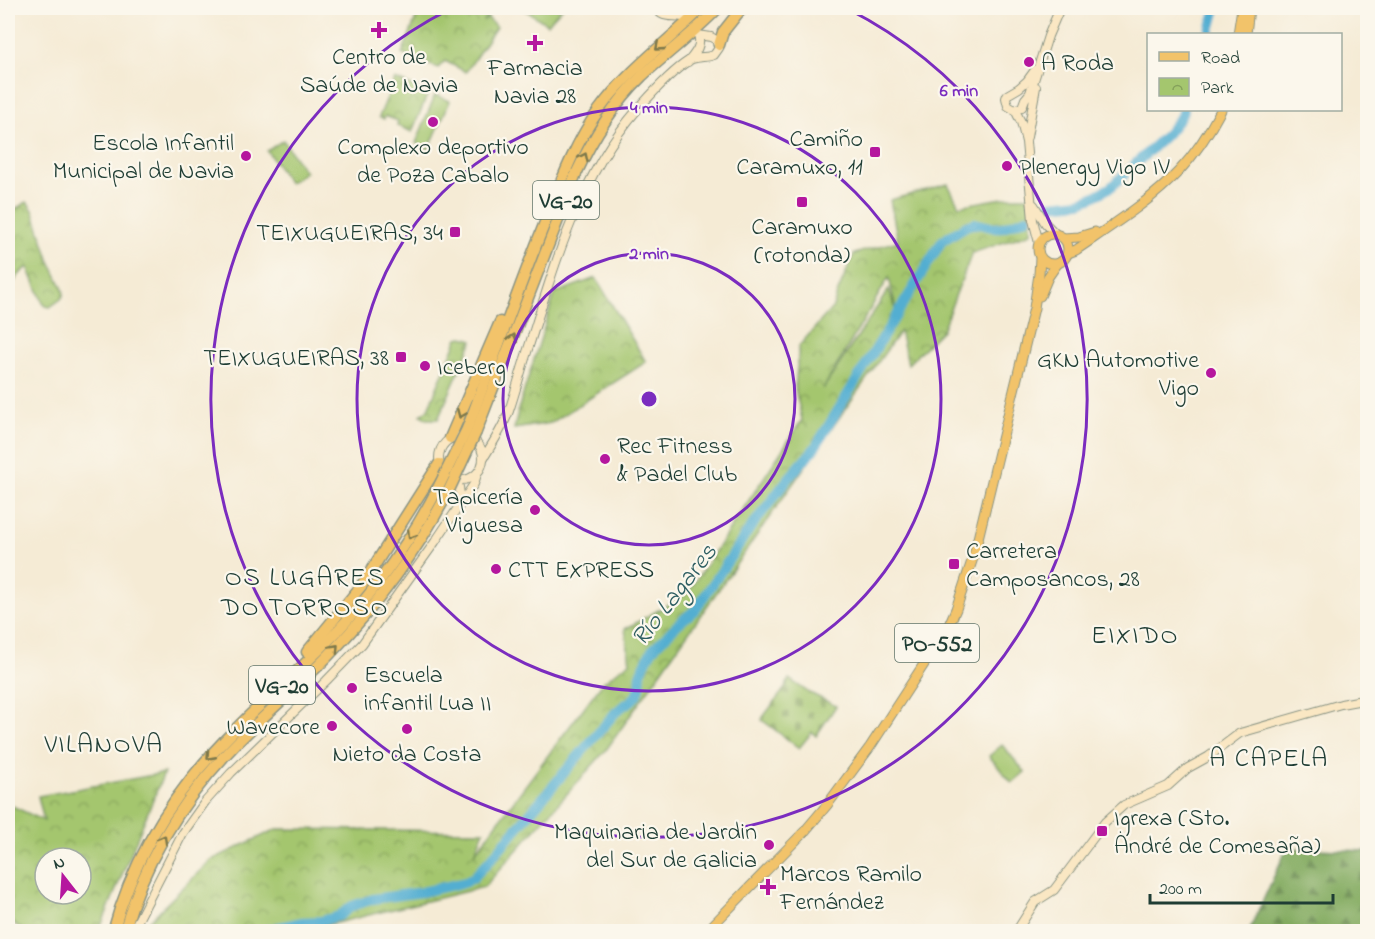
<svg xmlns="http://www.w3.org/2000/svg" width="1375" height="939" font-family="'Indie Flower',sans-serif">
	<style>
		.grass { fill: #a4c66e; stroke: #628251; stroke-width: 1.5 }
		.forest { fill: url(#forest-firs); stroke: #51744a; stroke-width: 1.5 }
		.cemetery { fill: url(#cemetery-stones); stroke: #628251; stroke-width: 1.5 }
		.park { fill: url(#park-crowns); stroke: #628251; stroke-width: 1.5; fill-rule: evenodd }
		.lines { fill: none; stroke-linecap: round; stroke-linejoin: round }
		.river { stroke: #53aed1; stroke-width: 10 }
		.secondary-casing { stroke: #8a9484; stroke-width: 10 }
		.primary-casing { stroke: #8a9484; stroke-width: 11 }
		.highway-casing { stroke: #8a9484; stroke-width: 13 }
		.secondary { stroke: #fae7c3; stroke-width: 8 }
		.primary { stroke: #f2c36a; stroke-width: 9 }
		.highway { stroke: #f2c36a; stroke-width: 10 }
		.highway-bridge-casing { stroke: #8a9484; stroke-width: 13; stroke-linecap: butt }
		.highway-bridge { stroke: #f2c36a; stroke-width: 10 }
		.oneway { stroke: #7e794c }
		.ring { fill: none; stroke: #7b2cbf; stroke-width: 3 }
		.poi-dot { fill: #b5179e; stroke: #fbf7ec; stroke-width: 2 }
		.labels { text-anchor: middle; stroke-width: 4.5; stroke-linejoin: round; paint-order: stroke }
		.shield { fill: #fbf7ec; stroke: #61756b; stroke-width: 1.5 }
		.shield-label { font-size: 22px; font-weight: bold; fill: #1f3d34 }
		.poi-label { font-size: 24px; fill: #1f3d34; stroke: #fbf7ec; text-anchor: start }
		.neighbourhood-label { font-size: 26px; letter-spacing: 1.5px; fill: #1f3d34; stroke: #fbf7ec }
		.water-label { font-size: 26px; font-style: italic; fill: #2f5f63; stroke: #fbf7ec }
		.centre { fill: #7b2cbf; stroke: #fbf7ec; stroke-width: 3 }
		.ring-label { font-size: 18px; text-anchor: middle; font-weight: bold; fill: #7b2cbf; stroke: #fbf7ec; stroke-width: 4.5; stroke-linejoin: round; paint-order: stroke }
	</style>
	<defs>
		<pattern id="forest-firs" width="22" height="20" patternUnits="userSpaceOnUse" patternTransform="scale(1.5)"><rect width="22" height="20" fill="#83ab61"/><path d="M5 1l3.5 6h-7zM16 11l3.5 6h-7z" fill="#6b8c51"/></pattern>
		<pattern id="cemetery-stones" width="16" height="16" patternUnits="userSpaceOnUse" patternTransform="scale(1.5)"><rect width="16" height="16" fill="#a4c66e"/><path d="M2 7V4a2 2 0 0 1 4 0v3zM10 15v-3a2 2 0 0 1 4 0v3z" fill="#85a25b"/></pattern>
		<pattern id="park-crowns" width="20" height="18" patternUnits="userSpaceOnUse" patternTransform="scale(1.5)"><rect width="20" height="18" fill="#a4c66e"/><path d="M2 6a3 3 0 1 1 6 0M12 15a3 3 0 1 1 6 0" fill="none" stroke="#85a25b"/></pattern>
	</defs>
	<rect width="100%" height="100%" fill="#fbf7ec"/>
	<filter id="ink" filterUnits="userSpaceOnUse"><feTurbulence type="fractalNoise" baseFrequency=".0167" numOctaves="2"/><feDisplacementMap in="SourceGraphic" scale="12" xChannelSelector="R" yChannelSelector="G"/><feConvolveMatrix kernelMatrix="1 2 1 2 8 2 1 2 1" color-interpolation-filters="sRGB"/></filter>
	<filter id="wash" filterUnits="userSpaceOnUse"><feTurbulence type="fractalNoise" baseFrequency=".008" numOctaves="4" result="noise"/><feDisplacementMap in="SourceGraphic" scale="24" xChannelSelector="R" yChannelSelector="G"/><feGaussianBlur stdDeviation="1.35" result="paint"/><feColorMatrix in="noise" values="0 0 0 0 0 0 0 0 0 0 0 0 0 0 0 0 0 1.4 0 .05"/><feComposite in="paint" operator="in"/></filter>
	<g filter="url(#wash)">
		<rect width="100%" height="100%" fill="#f5ebd5"/>
		<!-- grass -->
		<g class="grass">
			<path d="M 435,95 L 450,101 L 429,149 L 416,143 Z"/>
			<path d="M 283,140 L 305,172 L 289,183 L 267,151 Z"/>
			<path d="M 1002,745 L 1025,772 L 1012,783 L 989,756 Z"/>
		</g>
		<!-- forest -->
		<path class="forest" d="M 1287,848 L 1367,851 L 1367,931 L 1249,931 Z"/>
		<!-- cemetery -->
		<path class="cemetery" d="M 789,679 L 808,692 L 836,706 L 816,736 L 812,732 L 799,748 L 762,720 L 763,717 L 786,687 Z"/>
		<!-- park -->
		<g class="park">
			<path d="M 420,8 L 496,8 L 483,21 L 488,18 L 496,27 L 466,72 L 445,61 L 438,68 L 402,54 Z"/>
			<path d="M 522,8 L 562,8 L 547,24 Z"/>
			<path d="M 395,79 L 428,93 L 412,132 L 397,125 L 398,121 L 385,116 L 384,119 L 379,117 Z"/>
			<path d="M 948,184 L 959,206 L 1008,197 L 1031,197 L 1031,233 L 972,253 L 942,330 L 908,364 L 900,331 L 606,750 L 484,887 L 303,931 L 145,932 L 145,925 L 211,860 L 277,829 L 484,831 L 474,854 L 603,682 L 630,662 L 625,629 L 687,594 L 802,420 L 795,388 L 799,346 L 833,307 L 837,294 L 854,254 L 898,241 L 890,200 ZM 889,277 L 898,319 L 889,289 L 823,389 Z"/>
			<path d="M 27,202 L 33,210 L 49,259 L 62,287 L 64,294 L 61,299 L 50,307 L 46,306 L 43,303 L 28,267 C 18,273 12,284 8,294 L 8,213 Z"/>
			<path d="M 596,278 L 646,362 L 551,423 L 514,429 L 519,407 L 555,293 Z"/>
			<path d="M 463,337 L 473,340 L 438,419 L 427,419 L 421,415 L 428,409 L 458,338 Z"/>
			<path d="M 164,773 L 99,931 L 24,931 L 8,919 L 8,804 L 44,821 L 38,796 ZM 45,858 L 81,858 L 81,894 L 45,894 Z"/>
		</g>
		<g class="lines">
			<!-- river -->
			<g class="river">
				<path d="M 1209,34 L 1216,8"/>
				<path d="M 1044,209 L 1051,205 L 1080,202 L 1093,197 L 1111,187 L 1167,134 L 1179,119 L 1184,110"/>
				<path d="M 258,932 L 301,922 L 321,921 L 339,916 L 352,906 L 373,899 L 422,892 L 466,882 L 473,878 L 490,860 L 615,713 L 623,706 L 631,701 L 636,696 L 640,688 L 641,672 L 652,650 L 679,623 L 695,610 L 749,530 L 787,480 L 814,449 L 942,241 L 966,226 L 975,223 L 995,228 L 1003,227 L 1027,218"/>
			</g>
		</g>
	</g>
	<g filter="url(#ink)">
		<g class="lines">
			<defs>
				<g id="secondary">
					<path d="M 656,8 C 662,20 675,14 686,18"/>
					<path d="M 1015,110 L 1021,122 L 1026,142 L 1033,220 L 1039,243"/>
					<path d="M 1015,110 L 1022,107 L 1025,99 L 1030,93 L 1048,36 L 1060,8"/>
					<path d="M 1015,110 L 1008,106 L 1006,98 L 1007,95 L 1019,88 L 1027,81 L 1035,70"/>
					<path d="M 1027,137 L 1036,87"/>
					<path d="M 1034,205 L 1046,224 L 1056,234"/>
					<circle cx="461" cy="458" r="22"/>
					<path d="M 483,459 C 492,444 503,428 509,411 C 516,390 522,367 529,346 C 557,258 582,166 648,98 C 659,86 678,66 692,59 C 700,56 707,58 714,55 L 719,48 L 716,40 L 711,37 L 698,35 C 702,46 695,53 688,62"/>
					<path d="M 457,480 L 459,487 L 461,503"/>
					<path d="M 132,932 L 183,833 L 205,802 L 231,773 L 326,681 L 362,644 L 435,542 L 474,484 L 477,474"/>
					<path d="M 1016,932 L 1035,902 L 1054,890 L 1105,822 L 1124,805 L 1168,786 L 1188,768 L 1208,757 L 1240,733 L 1341,704 L 1368,699"/>
				</g>
				<g id="primary">
					<path d="M 1238,34 L 1242,8"/>
					<path d="M 1246,34 L 1249,8"/>
					<circle cx="1053" cy="249" r="15"/>
					<path d="M 1063,238 L 1079,237 L 1095,232"/>
					<path d="M 1068,253 L 1076,250 C 1111,226 1151,201 1179,171 C 1196,153 1210,131 1221,110"/>
					<path d="M 1040,296 L 1048,277 L 1057,264"/>
					<path d="M 706,932 L 805,831 L 827,805 L 870,747 L 928,658 L 949,625 L 956,609 L 974,555 L 1034,308 L 1039,274 L 1040,258"/>
				</g>
				<g id="highway">
					<path d="M 719,45 L 723,32 L 742,8"/>
					<path d="M 467,429 C 494,359 518,289 546,220 C 561,182 575,143 599,110 C 628,70 668,42 702,8"/>
					<path d="M 476,432 L 575,176 C 592,139 612,105 642,76 C 667,53 694,33 718,8"/>
					<path d="M 450,438 L 500,322"/>
					<path d="M 307,652 L 362,585 L 439,464"/>
					<path d="M 113,932 C 134,855 177,787 234,731 C 261,703 292,677 320,649 C 368,601 409,545 440,484"/>
					<path d="M 124,932 C 143,864 180,803 228,752 C 260,718 297,688 329,655 C 377,605 418,551 449,490"/>
				</g>
			</defs>
			<!-- secondary casing -->
			<use href="#secondary" class="secondary-casing"/>
			<!-- primary casing -->
			<use href="#primary" class="primary-casing"/>
			<!-- highway casing -->
			<use href="#highway" class="highway-casing"/>
			<!-- secondary -->
			<use href="#secondary" class="secondary"/>
			<!-- primary -->
			<use href="#primary" class="primary"/>
			<!-- highway -->
			<use href="#highway" class="highway"/>
			<defs>
				<g id="highway-bridge">
					<path d="M 440,484 L 467,429"/>
					<path d="M 449,490 L 476,432"/>
				</g>
			</defs>
			<!-- highway-bridge casing -->
			<use href="#highway-bridge" class="highway-bridge-casing"/>
			<!-- highway-bridge -->
			<use href="#highway-bridge" class="highway-bridge"/>
		</g>
		<!-- one-way arrows -->
		<defs><path id="oneway-chevron" d="M-2-3.5L2.5 0L-2 3.5" fill="none" stroke-width="1.6" stroke-linecap="round" stroke-linejoin="round" transform="scale(1.5)"/></defs>
		<g class="oneway">
			<use href="#oneway-chevron" transform="translate(659 47) rotate(139)"/>
			<use href="#oneway-chevron" transform="translate(584 157) rotate(-65)"/>
			<use href="#oneway-chevron" transform="translate(513 338) rotate(-69)"/>
			<use href="#oneway-chevron" transform="translate(461 414) rotate(113)"/>
			<use href="#oneway-chevron" transform="translate(411 535) rotate(122)"/>
			<use href="#oneway-chevron" transform="translate(335 648) rotate(-47)"/>
			<use href="#oneway-chevron" transform="translate(210 756) rotate(132)"/>
			<use href="#oneway-chevron" transform="translate(163 839) rotate(-61)"/>
		</g>
	</g>
	<!-- distance rings -->
	<g class="ring">
		<circle cx="649" cy="399" r="146"/>
		<circle cx="649" cy="399" r="292"/>
		<path d="M848 9A438 438 0 1 1 450 9"/>
	</g>
	<!-- markers -->
	<g class="poi-dot">
		<path d="M376 21h6v6h6v6h-6v6h-6v-6h-6v-6h6z"/>
		<path d="M532 34h6v6h6v6h-6v6h-6v-6h-6v-6h6z"/>
		<circle cx="1029" cy="62" r="6"/>
		<circle cx="433" cy="122" r="6"/>
		<rect x="869" y="146" width="12" height="12" rx="3"/>
		<circle cx="246" cy="156" r="6"/>
		<circle cx="1007" cy="166" r="6"/>
		<rect x="796" y="196" width="12" height="12" rx="3"/>
		<rect x="449" y="226" width="12" height="12" rx="3"/>
		<rect x="395" y="351" width="12" height="12" rx="3"/>
		<circle cx="425" cy="366" r="6"/>
		<circle cx="1211" cy="373" r="6"/>
		<circle cx="605" cy="459" r="6"/>
		<circle cx="535" cy="510" r="6"/>
		<rect x="948" y="558" width="12" height="12" rx="3"/>
		<circle cx="496" cy="569" r="6"/>
		<circle cx="352" cy="688" r="6"/>
		<circle cx="332" cy="726" r="6"/>
		<circle cx="407" cy="729" r="6"/>
		<rect x="1096" y="825" width="12" height="12" rx="3"/>
		<circle cx="769" cy="845" r="6"/>
		<path d="M765 878h6v6h6v6h-6v6h-6v-6h-6v-6h6z"/>
	</g>
	<g class="labels">
		<!-- shield labels -->
		<g class="shield">
			<rect x="533" y="181" width="66" height="38" rx="4.5"/>
			<rect x="895" y="624" width="84" height="38" rx="4.5"/>
			<rect x="249" y="666" width="66" height="38" rx="4.5"/>
		</g>
		<g class="shield-label">
			<text x="566" y="208">VG-20</text>
			<text x="937" y="651">PO-552</text>
			<text x="282" y="693">VG-20</text>
		</g>
		<!-- poi labels -->
		<g class="poi-label">
			<text x="379" y="64" text-anchor="middle">Centro de<tspan x="379" dy="28">Saúde de Navia</tspan></text>
			<text x="1041" y="70">A Roda</text>
			<text x="535" y="75" text-anchor="middle">Farmacia<tspan x="535" dy="28">Navia 28</tspan></text>
			<text x="863" y="146" text-anchor="end">Camiño<tspan x="863" dy="28">Caramuxo, 11</tspan></text>
			<text x="234" y="150" text-anchor="end">Escola Infantil<tspan x="234" dy="28">Municipal de Navia</tspan></text>
			<text x="433" y="154" text-anchor="middle">Complexo deportivo<tspan x="433" dy="28">de Poza Cabalo</tspan></text>
			<text x="1019" y="174">Plenergy Vigo IV</text>
			<text x="802" y="234" text-anchor="middle">Caramuxo<tspan x="802" dy="28">(rotonda)</tspan></text>
			<text x="443" y="240" text-anchor="end">TEIXUGUEIRAS, 34</text>
			<text x="389" y="365" text-anchor="end">TEIXUGUEIRAS, 38</text>
			<text x="1199" y="367" text-anchor="end">GKN Automotive<tspan x="1199" dy="28">Vigo</tspan></text>
			<text x="437" y="374">Iceberg</text>
			<text x="617" y="453">Rec Fitness<tspan x="617" dy="28">&amp; Padel Club</tspan></text>
			<text x="523" y="504" text-anchor="end">Tapicería<tspan x="523" dy="28">Viguesa</tspan></text>
			<text x="966" y="558">Carretera<tspan x="966" dy="28">Camposancos, 28</tspan></text>
			<text x="508" y="577">CTT EXPRESS</text>
			<text x="364" y="682">Escuela<tspan x="364" dy="28">infantil Lua II</tspan></text>
			<text x="320" y="734" text-anchor="end">Wavecore</text>
			<text x="407" y="761" text-anchor="middle">Nieto da Costa</text>
			<text x="1114" y="825">Igrexa (Sto.<tspan x="1114" dy="28">André de Comesaña)</tspan></text>
			<text x="757" y="839" text-anchor="end">Maquinaria de Jardin<tspan x="757" dy="28">del Sur de Galicia</tspan></text>
			<text x="780" y="881">Marcos Ramilo<tspan x="780" dy="28">Fernández</tspan></text>
		</g>
		<!-- neighbourhood labels -->
		<g class="neighbourhood-label">
			<text x="305" y="585">OS LUGARES<tspan x="305" dy="30">DO TORROSO</tspan></text>
			<text x="1135" y="643">EIXIDO</text>
			<text x="104" y="752">VILANOVA</text>
			<text x="1269" y="766">A CAPELA</text>
		</g>
		<!-- water labels -->
		<g class="water-label">
			<text transform="translate(673 594) rotate(-52)" y="9">Río Lagares</text>
		</g>
	</g>
	<circle cx="649" cy="399" r="9" class="centre"/>
	<g class="ring-label">
		<text x="959" y="96">6 min</text>
		<text x="649" y="113">4 min</text>
		<text x="649" y="259">2 min</text>
	</g>
	<!-- margin -->
	<rect width="1375" height="939" fill="none" stroke="#fbf7ec" stroke-width="30"/>
	<!-- legend -->
	<rect x="1147" y="33" width="195" height="78" fill="#fbf7ec" stroke="#a3ada2" stroke-width="1.5"/>
	<rect x="1159" y="52" width="30" height="9" fill="#f2c36a" stroke="#a3ada2" stroke-width="1.5"/>
	<text x="1201" y="63" font-size="18" fill="#1f3d34">Road</text>
	<rect x="1159" y="78" width="30" height="18" fill="url(#park-crowns)" stroke="#a3ada2" stroke-width="1.5"/>
	<text x="1201" y="93" font-size="18" fill="#1f3d34">Park</text>
	<!-- north arrow -->
	<g transform="translate(63 876) rotate(343)"><circle r="28" fill="#fbf7ec" stroke="#a3ada2" stroke-width="1.5"/>
	<path d="M0-4.5L10 22L0 15L-10 22Z" fill="#b5179e"/>
	<text y="-9" font-size="16" font-weight="bold" text-anchor="middle" fill="#1f3d34">N</text>
	</g>
	<!-- scale -->
	<path d="M1150 894v9h183v-9" fill="none" stroke="#1f3d34" stroke-width="3"/>
	<text x="1159" y="894" font-size="18" fill="#1f3d34" stroke="#fbf7ec" stroke-width="4.5" paint-order="stroke">200 m</text>
</svg>
